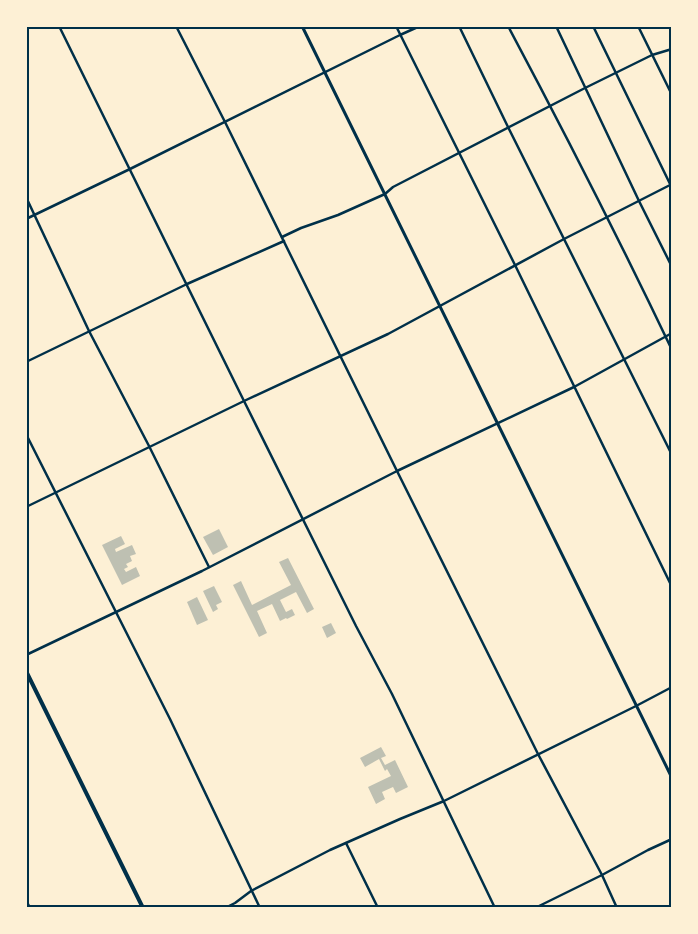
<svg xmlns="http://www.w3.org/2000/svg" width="698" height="934" font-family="'Open Sans',sans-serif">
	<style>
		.building { fill: #bec0b2 }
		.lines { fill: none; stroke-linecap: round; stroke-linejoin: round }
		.minor { stroke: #003049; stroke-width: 2.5 }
		.tertiary { stroke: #003049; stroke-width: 3 }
		.secondary { stroke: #003049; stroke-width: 4 }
		.neatline { fill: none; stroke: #003049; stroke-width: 2 }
	</style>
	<rect width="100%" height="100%" fill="#fdf0d5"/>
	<!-- building -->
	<g class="building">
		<path d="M 219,529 L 228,547 L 213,555 L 203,537 Z"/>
		<path d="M 121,536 L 125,544 L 115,549 L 116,552 L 132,545 L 136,554 L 130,556 L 132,561 L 126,564 L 128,567 L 124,569 L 126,572 L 136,567 L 140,576 L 122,585 L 102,545 Z"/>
		<path d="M 288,558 L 314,609 L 307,613 L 296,592 L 280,600 L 286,612 L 292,609 L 295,615 L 287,619 L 286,618 L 280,621 L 272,604 L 257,611 L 267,633 L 259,637 L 233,585 L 241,581 L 252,605 L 291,585 L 279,562 Z"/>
		<path d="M 214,586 L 222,602 L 216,605 L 218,609 L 213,612 L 203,591 Z"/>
		<path d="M 197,597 L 208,620 L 197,625 L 187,602 Z"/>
		<path d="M 331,623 L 336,633 L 327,638 L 322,627 Z"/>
		<path d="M 381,747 L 386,756 L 381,758 L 385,765 L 395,760 L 408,787 L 396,793 L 393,787 L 382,792 L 385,799 L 376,804 L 368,787 L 391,776 L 387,769 L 385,771 L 379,759 L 365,767 L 360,758 Z"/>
	</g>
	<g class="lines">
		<!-- minor -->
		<g class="minor">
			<path d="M 59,26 L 244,401 L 356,626 L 392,694 L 495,908"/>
			<path d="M 176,26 L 225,122 L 397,471 L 538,754 L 602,875 L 617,908"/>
			<path d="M 396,26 L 515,265 L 672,587"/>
			<path d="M 459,26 L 508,127 L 672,455"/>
			<path d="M 508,26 C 565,133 620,241 672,350"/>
			<path d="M 556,26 L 639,201 L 672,267"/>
			<path d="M 593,26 L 672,188"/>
			<path d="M 638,26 L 672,95"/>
			<path d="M 26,197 L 89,331 L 149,446 L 209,567"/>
			<path d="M 26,219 L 130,169 L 400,35 L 420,26"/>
			<path d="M 282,237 L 301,228 L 338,215 L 385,194 L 393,187 L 585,88 L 652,55 L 672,49"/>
			<path d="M 26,362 L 187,284 L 284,241"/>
			<path d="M 26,434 L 170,719 L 260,908"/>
			<path d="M 26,507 L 244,401 L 388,334 L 564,239 L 672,184"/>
			<path d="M 26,655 L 202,571 L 397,471 L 574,387 L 672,333"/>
			<path d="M 346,843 L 378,908"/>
			<path d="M 26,900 L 30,908"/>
			<path d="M 225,908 L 235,903 L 251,891 L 330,850 L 400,819 L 444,801 L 636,706 L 672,687"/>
			<path d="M 535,908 L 602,875 L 648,850 L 672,839"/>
		</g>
		<!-- tertiary -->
		<path class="tertiary" d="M 302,26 L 672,778"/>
		<!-- secondary -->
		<path class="secondary" d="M 26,671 L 143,908"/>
	</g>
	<!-- border -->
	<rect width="698" height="934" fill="none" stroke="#fdf0d5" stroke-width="55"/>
	<rect x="28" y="28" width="642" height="878" class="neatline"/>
</svg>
